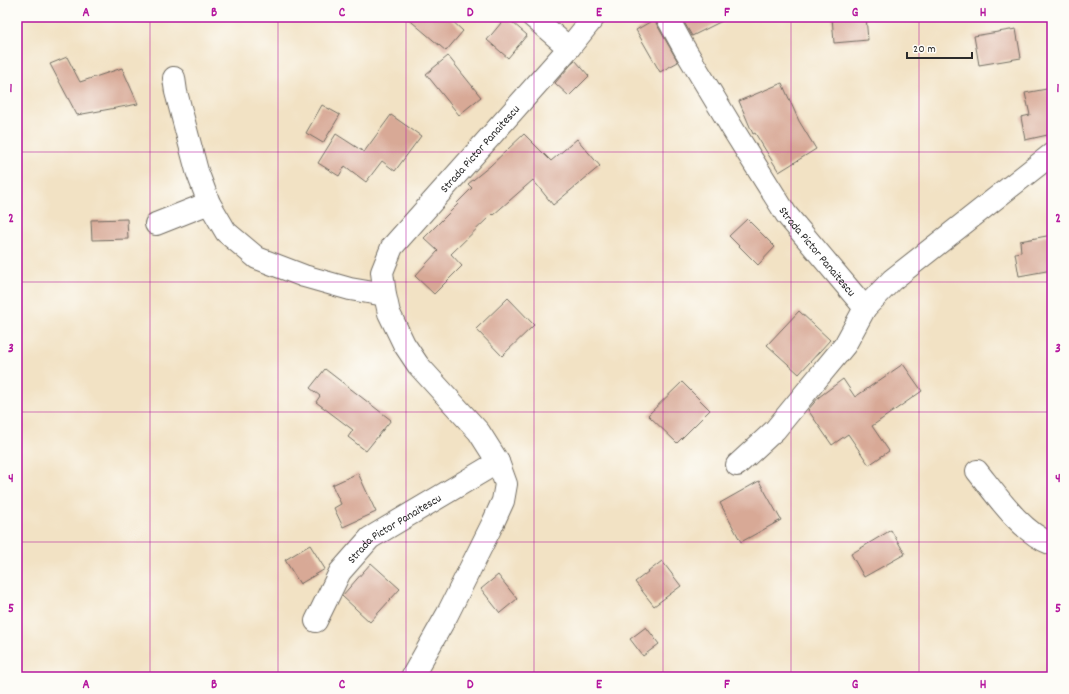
<svg xmlns="http://www.w3.org/2000/svg" width="1069" height="694" font-family="Dekko,sans-serif">
	<style>
		.building { fill: #d8a996 }
		.lines { fill: none; stroke-linecap: round; stroke-linejoin: round }
		.minor-casing { stroke: #716b61; stroke-width: 24 }
		.minor { stroke: #fff; stroke-width: 22 }
		.grid { fill: none; stroke: #b5179e; stroke-width: 1; stroke-opacity: 0.55 }
		.labels { text-anchor: middle; stroke-width: 3.5; stroke-linejoin: round; paint-order: stroke }
		.street-label { font-size: 12px; fill: #2b2b2b; stroke: #fdfcf7 }
		.neatline { fill: none; stroke: #b5179e; stroke-width: 1.5 }
		.grid-label { font-size: 13px; text-anchor: middle; font-weight: bold; fill: #b5179e }
	</style>
	<rect width="100%" height="100%" fill="#fdfcf7"/>
	<filter id="ink" filterUnits="userSpaceOnUse"><feTurbulence type="fractalNoise" baseFrequency=".025" numOctaves="2"/><feDisplacementMap in="SourceGraphic" scale="8" xChannelSelector="R" yChannelSelector="G"/><feConvolveMatrix kernelMatrix="1 2 1 2 8 2 1 2 1" color-interpolation-filters="sRGB"/></filter>
	<filter id="wash" filterUnits="userSpaceOnUse"><feTurbulence type="fractalNoise" baseFrequency=".012" numOctaves="4" result="noise"/><feDisplacementMap in="SourceGraphic" scale="16" xChannelSelector="R" yChannelSelector="G"/><feGaussianBlur stdDeviation="0.9" result="paint"/><feColorMatrix in="noise" values="0 0 0 0 0 0 0 0 0 0 0 0 0 0 0 0 0 1.4 0 .05"/><feComposite in="paint" operator="in"/></filter>
	<g filter="url(#wash)">
		<rect width="100%" height="100%" fill="#f2e2c4"/>
		<g id="blocks">
			<!-- building -->
			<g class="building">
				<path d="M 406,17 L 448,17 L 463,31 L 446,51 Z"/>
				<path d="M 506,17 L 527,35 L 508,58 L 487,40 Z"/>
				<path d="M 681,17 L 730,17 L 692,36 Z"/>
				<path d="M 832,17 L 866,17 L 868,40 L 834,43 Z"/>
				<path d="M 655,19 L 656,23 L 678,62 L 660,72 L 636,30 Z"/>
				<path d="M 1016,29 L 1021,58 L 979,65 L 974,36 Z"/>
				<path d="M 448,56 L 481,97 L 459,115 L 426,74 Z"/>
				<path d="M 67,57 L 80,82 L 122,68 L 138,104 L 77,115 L 50,64 Z"/>
				<path d="M 575,60 L 589,76 L 569,96 L 555,83 Z"/>
				<path d="M 782,83 L 799,121 L 816,149 L 779,172 L 755,133 L 753,134 L 739,101 Z"/>
				<path d="M 1052,88 L 1052,134 L 1025,140 L 1021,117 L 1030,115 L 1025,93 Z"/>
				<path d="M 322,105 L 340,115 L 323,143 L 306,133 Z"/>
				<path d="M 391,115 L 421,136 L 395,171 L 382,161 L 366,182 L 345,166 L 339,176 L 318,163 L 336,134 L 364,152 Z"/>
				<path d="M 524,134 L 551,161 L 577,139 L 600,166 L 553,205 L 533,180 L 493,215 L 492,214 L 451,254 L 462,266 L 434,294 L 415,276 L 438,251 L 424,238 L 458,204 L 457,203 L 472,188 L 468,184 L 490,166 Z"/>
				<path d="M 127,219 L 128,239 L 92,240 L 91,220 Z"/>
				<path d="M 747,219 L 775,247 L 758,265 L 729,236 Z"/>
				<path d="M 1052,235 L 1052,270 L 1019,276 L 1015,253 L 1021,252 L 1020,241 Z"/>
				<path d="M 508,298 L 534,325 L 502,356 L 476,329 Z"/>
				<path d="M 799,311 L 830,340 L 799,374 L 767,345 Z"/>
				<path d="M 903,364 L 922,391 L 872,426 L 889,451 L 869,465 L 848,434 L 832,445 L 808,410 L 819,397 L 843,379 L 855,397 Z"/>
				<path d="M 325,369 L 391,420 L 366,451 L 348,437 L 353,430 L 316,402 L 320,396 L 310,388 Z"/>
				<path d="M 682,382 L 710,410 L 677,443 L 648,415 Z"/>
				<path d="M 358,473 L 376,512 L 343,527 L 334,508 L 341,504 L 332,485 Z"/>
				<path d="M 759,481 L 781,520 L 741,542 L 720,503 Z"/>
				<path d="M 891,530 L 905,554 L 864,577 L 851,554 Z"/>
				<path d="M 310,545 L 325,569 L 300,584 L 285,560 Z"/>
				<path d="M 662,561 L 681,586 L 654,606 L 635,582 Z"/>
				<path d="M 371,563 L 400,589 L 370,622 L 342,596 Z"/>
				<path d="M 498,575 L 517,599 L 500,613 L 481,589 Z"/>
				<path d="M 646,627 L 659,644 L 643,656 L 630,639 Z"/>
			</g>
		</g>
	</g>
	<g filter="url(#ink)">
		<use href="#blocks" fill-opacity="0" stroke="#716b61" stroke-width="1"/>
		<g class="lines">
			<defs>
				<g id="minor">
					<path d="M 533,17 L 569,48"/>
					<path id="s1" d="M 667,17 L 684,48 L 734,131 L 786,214 L 865,308"/>
					<path d="M 174,78 L 176,92 L 197,171 L 209,203 L 226,232 L 257,258 L 304,276 L 350,289 L 385,295"/>
					<path d="M 156,224 L 209,203"/>
					<path d="M 737,465 L 775,430 L 807,391 L 845,345 L 865,308 L 892,280 L 1052,154"/>
					<path d="M 977,471 C 997,496 1022,533 1052,544"/>
					<path id="s2" d="M 316,621 L 340,572 L 370,538 L 498,462"/>
					<path id="s3" d="M 412,677 L 447,615 L 493,523 L 503,501 L 506,484 L 498,462 L 479,432 L 418,365 L 404,344 L 389,313 L 385,295 L 382,272 L 392,247 L 569,48 L 594,17"/>
				</g>
			</defs>
			<!-- minor casing -->
			<use href="#minor" class="minor-casing"/>
			<!-- minor -->
			<use href="#minor" class="minor"/>
		</g>
	</g>
	<!-- grid -->
	<path class="grid" d="M 150,17 L 150,677M 278,17 L 278,677M 406,17 L 406,677M 534,17 L 534,677M 663,17 L 663,677M 791,17 L 791,677M 919,17 L 919,677M 17,152 L 1052,152M 17,282 L 1052,282M 17,412 L 1052,412M 17,542 L 1052,542"/>
	<g class="labels">
		<!-- street labels -->
		<g class="street-label">
			<text dy="4" stroke="none"><textPath href="#s3" startOffset="625">Strada Pictor Panaitescu</textPath></text>
			<text dy="4" stroke="none"><textPath href="#s1" startOffset="279">Strada Pictor Panaitescu</textPath></text>
			<text dy="4" stroke="none"><textPath href="#s2" startOffset="125">Strada Pictor Panaitescu</textPath></text>
		</g>
	</g>
	<!-- margin -->
	<rect width="1069" height="694" fill="none" stroke="#fdfcf7" stroke-width="44"/>
	<!-- scale -->
	<path d="M907 52v6h65v-6" fill="none" stroke="#2b2b2b" stroke-width="2"/>
	<text x="913" y="52" font-size="12" fill="#2b2b2b" stroke="#fdfcf7" stroke-width="3" paint-order="stroke">20 m</text>
	<rect x="22" y="22" width="1025" height="650" class="neatline"/>
	<g class="grid-label">
		<text x="86" y="16">A</text>
		<text x="214" y="16">B</text>
		<text x="342" y="16">C</text>
		<text x="470" y="16">D</text>
		<text x="599" y="16">E</text>
		<text x="727" y="16">F</text>
		<text x="855" y="16">G</text>
		<text x="983" y="16">H</text>
		<text x="11" y="92">1</text>
		<text x="1058" y="92">1</text>
		<text x="11" y="222">2</text>
		<text x="1058" y="222">2</text>
		<text x="11" y="352">3</text>
		<text x="1058" y="352">3</text>
		<text x="11" y="482">4</text>
		<text x="1058" y="482">4</text>
		<text x="11" y="612">5</text>
		<text x="1058" y="612">5</text>
		<text x="86" y="688">A</text>
		<text x="214" y="688">B</text>
		<text x="342" y="688">C</text>
		<text x="470" y="688">D</text>
		<text x="599" y="688">E</text>
		<text x="727" y="688">F</text>
		<text x="855" y="688">G</text>
		<text x="983" y="688">H</text>
	</g>
</svg>
